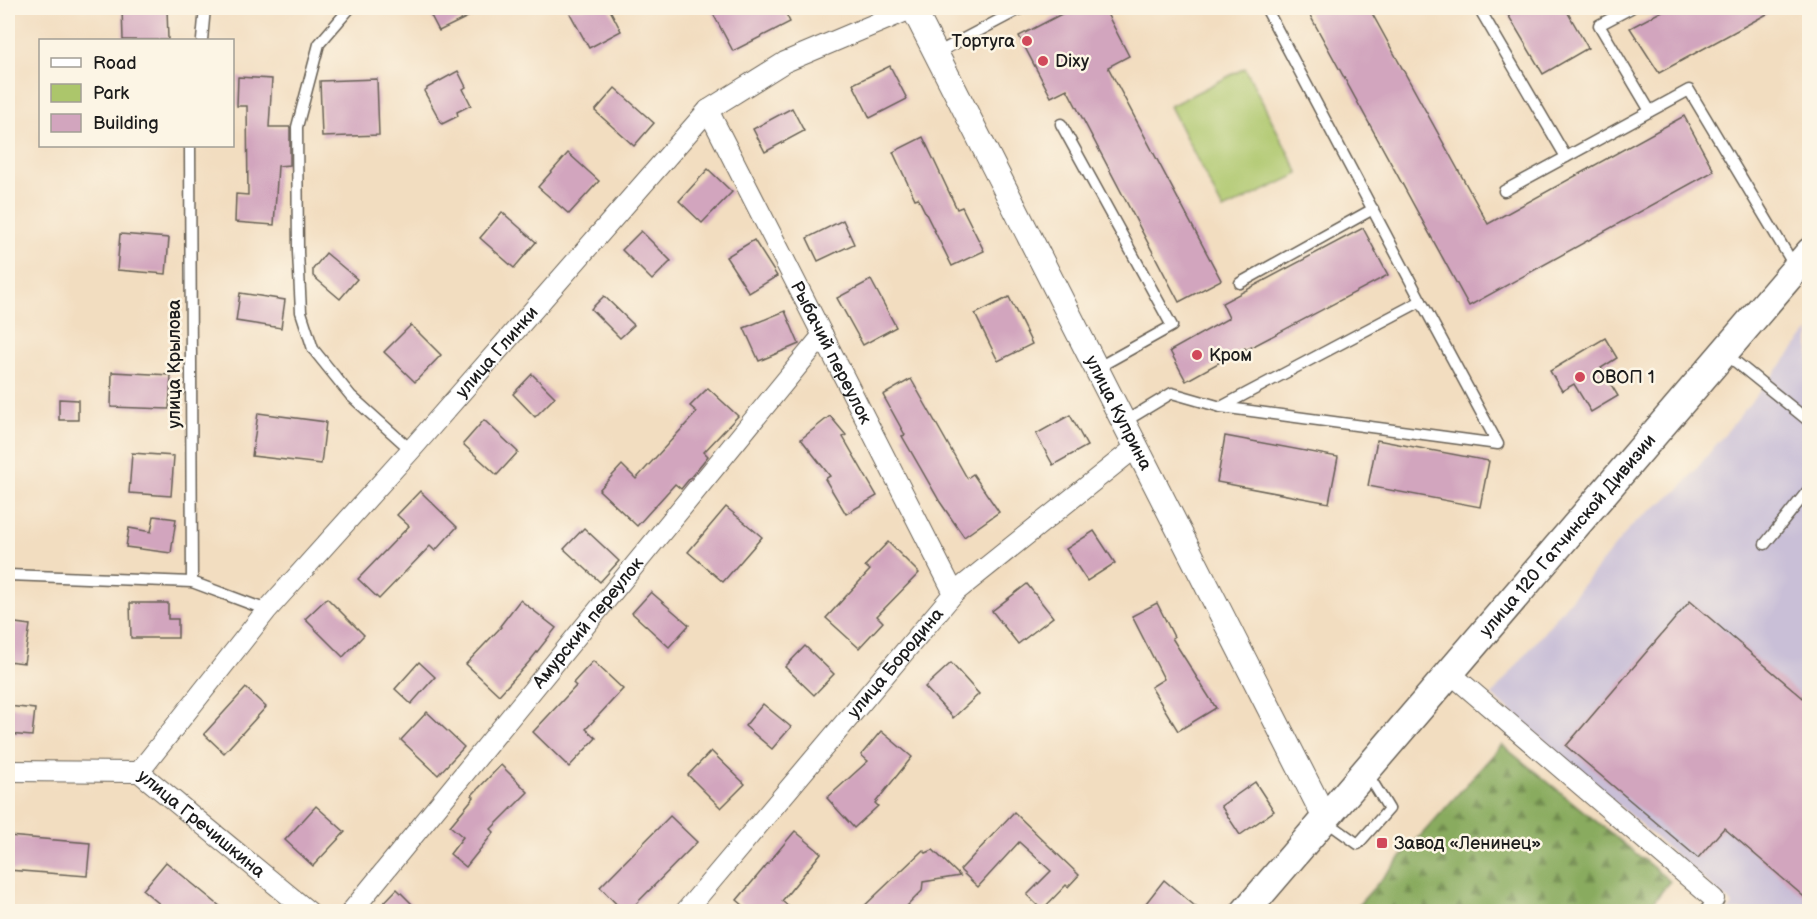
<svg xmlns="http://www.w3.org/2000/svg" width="1817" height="919" font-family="'Balsamiq Sans',sans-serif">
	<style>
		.industrial { fill: #c9bfd7 }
		.forest { fill: url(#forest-firs); stroke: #52643e; stroke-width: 1.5 }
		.park { fill: #acc66b; stroke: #647144; stroke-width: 1.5 }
		.building { fill: #d2a5be }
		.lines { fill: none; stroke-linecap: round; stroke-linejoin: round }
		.service-casing { stroke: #676055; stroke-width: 13 }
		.minor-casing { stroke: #676055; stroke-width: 22 }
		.tertiary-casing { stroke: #676055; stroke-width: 26 }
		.secondary-casing { stroke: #676055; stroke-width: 31 }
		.service { stroke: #fff; stroke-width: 10 }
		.minor { stroke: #fff; stroke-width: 20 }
		.tertiary { stroke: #fff; stroke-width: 24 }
		.secondary { stroke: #fff; stroke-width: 28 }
		.poi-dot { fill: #d1495b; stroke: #fcf5e5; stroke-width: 2 }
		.labels { text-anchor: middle; stroke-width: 5; stroke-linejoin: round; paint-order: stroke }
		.poi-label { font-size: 18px; fill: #1c1c1c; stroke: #fcf5e5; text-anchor: start }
		.street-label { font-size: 18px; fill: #1c1c1c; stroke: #fcf5e5 }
	</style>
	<defs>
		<pattern id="forest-firs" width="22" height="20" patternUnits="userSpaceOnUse" patternTransform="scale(1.5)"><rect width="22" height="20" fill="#89ab5f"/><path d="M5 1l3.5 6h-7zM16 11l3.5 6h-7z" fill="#6f8a4e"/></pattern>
	</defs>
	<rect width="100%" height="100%" fill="#fcf5e5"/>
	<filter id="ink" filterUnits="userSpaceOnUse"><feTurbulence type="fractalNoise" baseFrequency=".0167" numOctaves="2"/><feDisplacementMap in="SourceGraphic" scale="12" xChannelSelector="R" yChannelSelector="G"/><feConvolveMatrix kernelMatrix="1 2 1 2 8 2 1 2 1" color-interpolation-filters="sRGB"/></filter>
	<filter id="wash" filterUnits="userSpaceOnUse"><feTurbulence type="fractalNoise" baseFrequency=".008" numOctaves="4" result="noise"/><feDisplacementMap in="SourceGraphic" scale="24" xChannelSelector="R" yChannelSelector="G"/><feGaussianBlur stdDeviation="1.35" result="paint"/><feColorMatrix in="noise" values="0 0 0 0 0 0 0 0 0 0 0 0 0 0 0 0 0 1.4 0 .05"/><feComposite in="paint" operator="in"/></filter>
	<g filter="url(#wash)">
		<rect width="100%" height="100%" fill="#f2ddc0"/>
		<!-- industrial -->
		<path class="industrial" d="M 1809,331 L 1809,911 L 1728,911 L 1733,905 L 1492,695 L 1634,523 L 1679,490 Z"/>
		<!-- forest -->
		<path class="forest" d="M 1502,745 L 1670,881 L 1646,911 L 1353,911 Z"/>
		<!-- park -->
		<path class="park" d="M 1245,68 L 1299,174 L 1223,210 L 1170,106 Z"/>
		<g id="blocks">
			<!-- building -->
			<g class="building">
				<path d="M 122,8 L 167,8 L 168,40 L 123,40 Z"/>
				<path d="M 427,8 L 486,8 L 439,31 Z"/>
				<path d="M 567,8 L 609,8 L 621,31 L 589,48 Z"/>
				<path d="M 710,8 L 783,8 L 790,22 L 733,51 Z"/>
				<path d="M 1073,8 L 1104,8 L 1129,56 L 1108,67 L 1221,280 L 1179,302 L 1067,89 L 1051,97 L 1019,36 Z"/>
				<path d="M 1306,8 L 1369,8 L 1488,224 L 1684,116 L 1714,171 L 1469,306 Z"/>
				<path d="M 1504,8 L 1565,8 L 1588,48 L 1543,74 Z"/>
				<path d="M 1668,8 L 1778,8 L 1659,73 L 1630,28 Z"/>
				<path d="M 890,66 L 907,99 L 870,118 L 853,84 Z"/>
				<path d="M 458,71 L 466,87 L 463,89 L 471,105 L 457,112 L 458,116 L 442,124 L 424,91 L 427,89 L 427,88 Z"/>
				<path d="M 238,77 L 272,79 L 269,127 L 290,127 L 290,165 L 278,166 L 274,225 L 235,222 L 236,194 L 248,195 L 247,106 L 237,106 Z"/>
				<path d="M 377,79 L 379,135 L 322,137 L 320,81 Z"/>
				<path d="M 615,88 L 654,123 L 634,146 L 595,111 Z"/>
				<path d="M 792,108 L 804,131 L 765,152 L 753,129 Z"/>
				<path d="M 923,137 L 957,209 L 962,207 L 984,251 L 952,266 L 918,198 L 915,199 L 893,152 Z"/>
				<path d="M 568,153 L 599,181 L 569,214 L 538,187 Z"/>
				<path d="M 708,169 L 732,192 L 702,223 L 679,201 Z"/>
				<path d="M 502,212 L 536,242 L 514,268 L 480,238 Z"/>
				<path d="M 843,220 L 854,244 L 818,261 L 807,238 Z"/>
				<path d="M 1363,228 L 1388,275 L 1246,350 L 1245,348 L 1186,381 L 1170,351 L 1229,318 L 1222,303 Z"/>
				<path d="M 641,231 L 671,261 L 652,280 L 622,250 Z"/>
				<path d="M 120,234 L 169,238 L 166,274 L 117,270 Z"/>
				<path d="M 754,240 L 777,276 L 749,293 L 726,257 Z"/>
				<path d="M 326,253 L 357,279 L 340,299 L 313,276 L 313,269 Z"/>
				<path d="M 871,280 L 896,327 L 863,345 L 837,298 Z"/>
				<path d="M 240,293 L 285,300 L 281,328 L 236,321 Z"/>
				<path d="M 604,296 L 634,325 L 620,338 L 591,309 Z"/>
				<path d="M 1009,297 L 1032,344 L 998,361 L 975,314 Z"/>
				<path d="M 785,311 L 799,344 L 759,361 L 744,328 Z"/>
				<path d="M 411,325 L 441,355 L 415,382 L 384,352 Z"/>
				<path d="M 1605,338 L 1617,358 L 1601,368 L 1618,396 L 1591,412 L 1574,384 L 1562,391 L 1550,371 Z"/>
				<path d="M 112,372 L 171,375 L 169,409 L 111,407 Z"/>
				<path d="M 532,374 L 555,397 L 535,417 L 513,394 Z"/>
				<path d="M 911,379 L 967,478 L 973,474 L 999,512 L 964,537 L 940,502 L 902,436 L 905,435 L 883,395 Z"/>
				<path d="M 708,388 L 738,416 L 704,452 L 708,456 L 681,489 L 675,484 L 637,526 L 599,490 L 622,465 L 636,479 L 697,412 L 690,406 Z"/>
				<path d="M 59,399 L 78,400 L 78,420 L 59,420 Z"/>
				<path d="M 258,413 L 326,422 L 321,464 L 252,456 Z"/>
				<path d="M 1070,415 L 1087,446 L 1053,465 L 1036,434 Z"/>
				<path d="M 830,416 L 846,435 L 843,437 L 877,496 L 846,514 L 825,479 L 830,476 L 801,439 Z"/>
				<path d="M 484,420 L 518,452 L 497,475 L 463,444 Z"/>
				<path d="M 1225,436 L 1338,457 L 1329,503 L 1217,482 Z"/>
				<path d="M 1377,440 L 1489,461 L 1480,507 L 1368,486 Z"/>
				<path d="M 132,453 L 174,456 L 171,496 L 129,493 Z"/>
				<path d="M 420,491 L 457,527 L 435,551 L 430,546 L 379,599 L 358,579 L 409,526 L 397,515 Z"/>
				<path d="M 726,507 L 762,537 L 723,582 L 688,552 Z"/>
				<path d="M 154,516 L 176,519 L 171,553 L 126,547 L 129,528 L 151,532 Z"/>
				<path d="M 584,528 L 619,561 L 600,582 L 564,549 Z"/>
				<path d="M 1094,531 L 1115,563 L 1087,581 L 1066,549 Z"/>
				<path d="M 888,542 L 919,573 L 877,616 L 883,622 L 859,648 L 826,618 L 870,570 L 865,566 Z"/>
				<path d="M 1027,584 L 1053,617 L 1018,644 L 992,611 Z"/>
				<path d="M 651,592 L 689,625 L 669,647 L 632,613 Z"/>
				<path d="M 327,598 L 364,635 L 343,657 L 305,619 Z"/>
				<path d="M 520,600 L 556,628 L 529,662 L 499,695 L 466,664 L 501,627 L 500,626 Z"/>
				<path d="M 1690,601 L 1809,703 L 1809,901 L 1724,828 L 1698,858 L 1566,746 Z"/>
				<path d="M 130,603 L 168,603 L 168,619 L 178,619 L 178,638 L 131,638 Z"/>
				<path d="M 1157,603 L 1174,637 L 1172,638 L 1216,708 L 1178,731 L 1151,687 L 1164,679 L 1132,616 Z"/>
				<path d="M 8,622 L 30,625 L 24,663 L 8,661 Z"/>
				<path d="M 805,646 L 834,674 L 814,695 L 785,667 Z"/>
				<path d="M 593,661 L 623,689 L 586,729 L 596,738 L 569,767 L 533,732 L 576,686 L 573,683 Z"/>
				<path d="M 419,662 L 435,677 L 411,704 L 395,689 Z"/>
				<path d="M 951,663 L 979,694 L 953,718 L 925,687 Z"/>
				<path d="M 246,688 L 266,707 L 224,753 L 204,734 Z"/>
				<path d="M 763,704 L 791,727 L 772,749 L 745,726 Z"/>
				<path d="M 8,706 L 35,709 L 32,736 L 8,734 Z"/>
				<path d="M 427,712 L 464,747 L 438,775 L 401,740 Z"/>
				<path d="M 881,731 L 912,757 L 875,803 L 878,806 L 854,828 L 827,798 L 868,761 L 861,755 Z"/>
				<path d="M 711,751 L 745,784 L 721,808 L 688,775 Z"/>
				<path d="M 501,765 L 528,792 L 491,829 L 494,832 L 466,867 L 450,854 L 463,837 L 450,826 L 474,797 L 472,795 Z"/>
				<path d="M 1255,782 L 1274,811 L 1240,835 L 1221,806 Z"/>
				<path d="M 316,806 L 345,832 L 313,866 L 285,840 Z"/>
				<path d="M 1014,812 L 1079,875 L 1068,887 L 1066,885 L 1042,910 L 1027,895 L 1051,871 L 1019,842 L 978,887 L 960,870 Z"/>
				<path d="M 670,816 L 697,842 L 628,912 L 624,912 L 600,887 Z"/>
				<path d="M 795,831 L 821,853 L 782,901 L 795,912 L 751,912 L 737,900 Z"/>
				<path d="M 8,836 L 90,843 L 87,876 L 8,870 Z"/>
				<path d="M 923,850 L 926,853 L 933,850 L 960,876 L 923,882 L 922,891 L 901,912 L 858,912 Z"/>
				<path d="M 166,862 L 227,912 L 169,912 L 143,890 Z"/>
				<path d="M 1164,880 L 1202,912 L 1139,912 Z"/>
				<path d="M 397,889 L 420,912 L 375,912 Z"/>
			</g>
		</g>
	</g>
	<g filter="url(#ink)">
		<use href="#blocks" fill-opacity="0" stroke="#676055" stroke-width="1.5"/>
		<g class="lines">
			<defs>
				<g id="service">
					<path d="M 350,8 L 319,44 L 297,127 L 298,252 L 301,312 L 313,349 L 351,396 L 411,450"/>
					<path d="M 1479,8 L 1566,157"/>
					<path d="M 1631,8 L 1599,25 L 1650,111"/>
					<path d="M 202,40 L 205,8"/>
					<path d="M 937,53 L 1022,8"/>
					<path d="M 1061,124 L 1172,326 L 1097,368"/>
					<path d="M 190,146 L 192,582"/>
					<path d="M 1504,191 L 1689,90 L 1795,267"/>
					<path d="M 1240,283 L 1373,209"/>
					<path d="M 1726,354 L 1810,422"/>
					<path d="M 1221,407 L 1498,444 L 1421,301"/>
					<path d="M 1124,422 L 1172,393 L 1221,407 L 1421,301 L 1266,8"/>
					<path d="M 1765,544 L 1810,488"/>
					<path d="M 8,575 L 192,582 L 267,610"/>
					<path d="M 1326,821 L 1358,844 L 1389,809 L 1367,773"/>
					<path d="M 1704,912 L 1714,899"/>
				</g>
				<g id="minor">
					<path id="s1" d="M 708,110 L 954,593"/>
					<path d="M 1449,672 L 1714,899"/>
					<path id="s2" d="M 8,771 L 139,772 L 309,912"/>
					<path id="s3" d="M 139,772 L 267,610 L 411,450 L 708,110 L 785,62 L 913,8"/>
					<path id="s4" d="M 351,912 L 823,335"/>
					<path id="s5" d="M 685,912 L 954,593 L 1136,447"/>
				</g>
				<g id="tertiary">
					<path id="s6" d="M 913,8 L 1325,818"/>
				</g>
				<g id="secondary">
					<path id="s7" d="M 1245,912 L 1810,252"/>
				</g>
			</defs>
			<!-- service casing -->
			<use href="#service" class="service-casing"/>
			<!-- minor casing -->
			<use href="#minor" class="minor-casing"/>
			<!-- tertiary casing -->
			<use href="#tertiary" class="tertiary-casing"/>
			<!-- secondary casing -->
			<use href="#secondary" class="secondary-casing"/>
			<!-- service -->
			<use href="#service" class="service"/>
			<!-- minor -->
			<use href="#minor" class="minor"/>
			<!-- tertiary -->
			<use href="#tertiary" class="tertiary"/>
			<!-- secondary -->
			<use href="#secondary" class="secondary"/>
		</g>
	</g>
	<!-- markers -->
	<g class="poi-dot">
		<circle cx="1027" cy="41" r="6"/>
		<circle cx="1043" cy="61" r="6"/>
		<circle cx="1197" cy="355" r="6"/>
		<circle cx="1580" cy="377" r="6"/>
		<rect x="1376" y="837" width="12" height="12" rx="3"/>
	</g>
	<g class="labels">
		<!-- poi labels -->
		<g class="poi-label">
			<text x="1015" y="47" text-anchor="end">Тортуга</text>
			<text x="1055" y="67">Dixy</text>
			<text x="1209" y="361">Кром</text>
			<text x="1592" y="383">ОВОП 1</text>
			<text x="1394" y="849">Завод «Ленинец»</text>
		</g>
		<!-- street labels -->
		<g class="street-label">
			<text dy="6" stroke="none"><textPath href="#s3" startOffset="552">улица Глинки</textPath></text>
			<text dy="6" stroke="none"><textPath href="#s1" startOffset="272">Рыбачий переулок</textPath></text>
			<text transform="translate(174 364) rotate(-90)" y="6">улица Крылова</text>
			<text dy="6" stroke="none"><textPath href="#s6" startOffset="454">улица Куприна</textPath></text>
			<text dy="6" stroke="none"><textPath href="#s7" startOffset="496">улица 120 Гатчинской Дивизии</textPath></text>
			<text dy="6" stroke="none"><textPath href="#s4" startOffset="374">Амурский переулок</textPath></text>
			<text dy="6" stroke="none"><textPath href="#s5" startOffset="326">улица Бородина</textPath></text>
			<text dy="6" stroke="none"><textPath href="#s2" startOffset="212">улица Гречишкина</textPath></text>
		</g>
	</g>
	<!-- margin -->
	<rect width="1817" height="919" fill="none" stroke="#fcf5e5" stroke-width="30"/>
	<!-- legend -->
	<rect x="39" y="39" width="195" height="108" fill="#fcf5e5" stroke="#a29e95" stroke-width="1.5"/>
	<rect x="51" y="58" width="30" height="9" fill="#ffffff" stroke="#a29e95" stroke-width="1.5"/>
	<text x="93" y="69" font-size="18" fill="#1c1c1c">Road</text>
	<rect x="51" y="84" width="30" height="18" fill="#acc66b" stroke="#a29e95" stroke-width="1.5"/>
	<text x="93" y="99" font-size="18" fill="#1c1c1c">Park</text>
	<rect x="51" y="114" width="30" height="18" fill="#d2a5be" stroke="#a29e95" stroke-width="1.5"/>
	<text x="93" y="129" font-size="18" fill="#1c1c1c">Building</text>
</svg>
